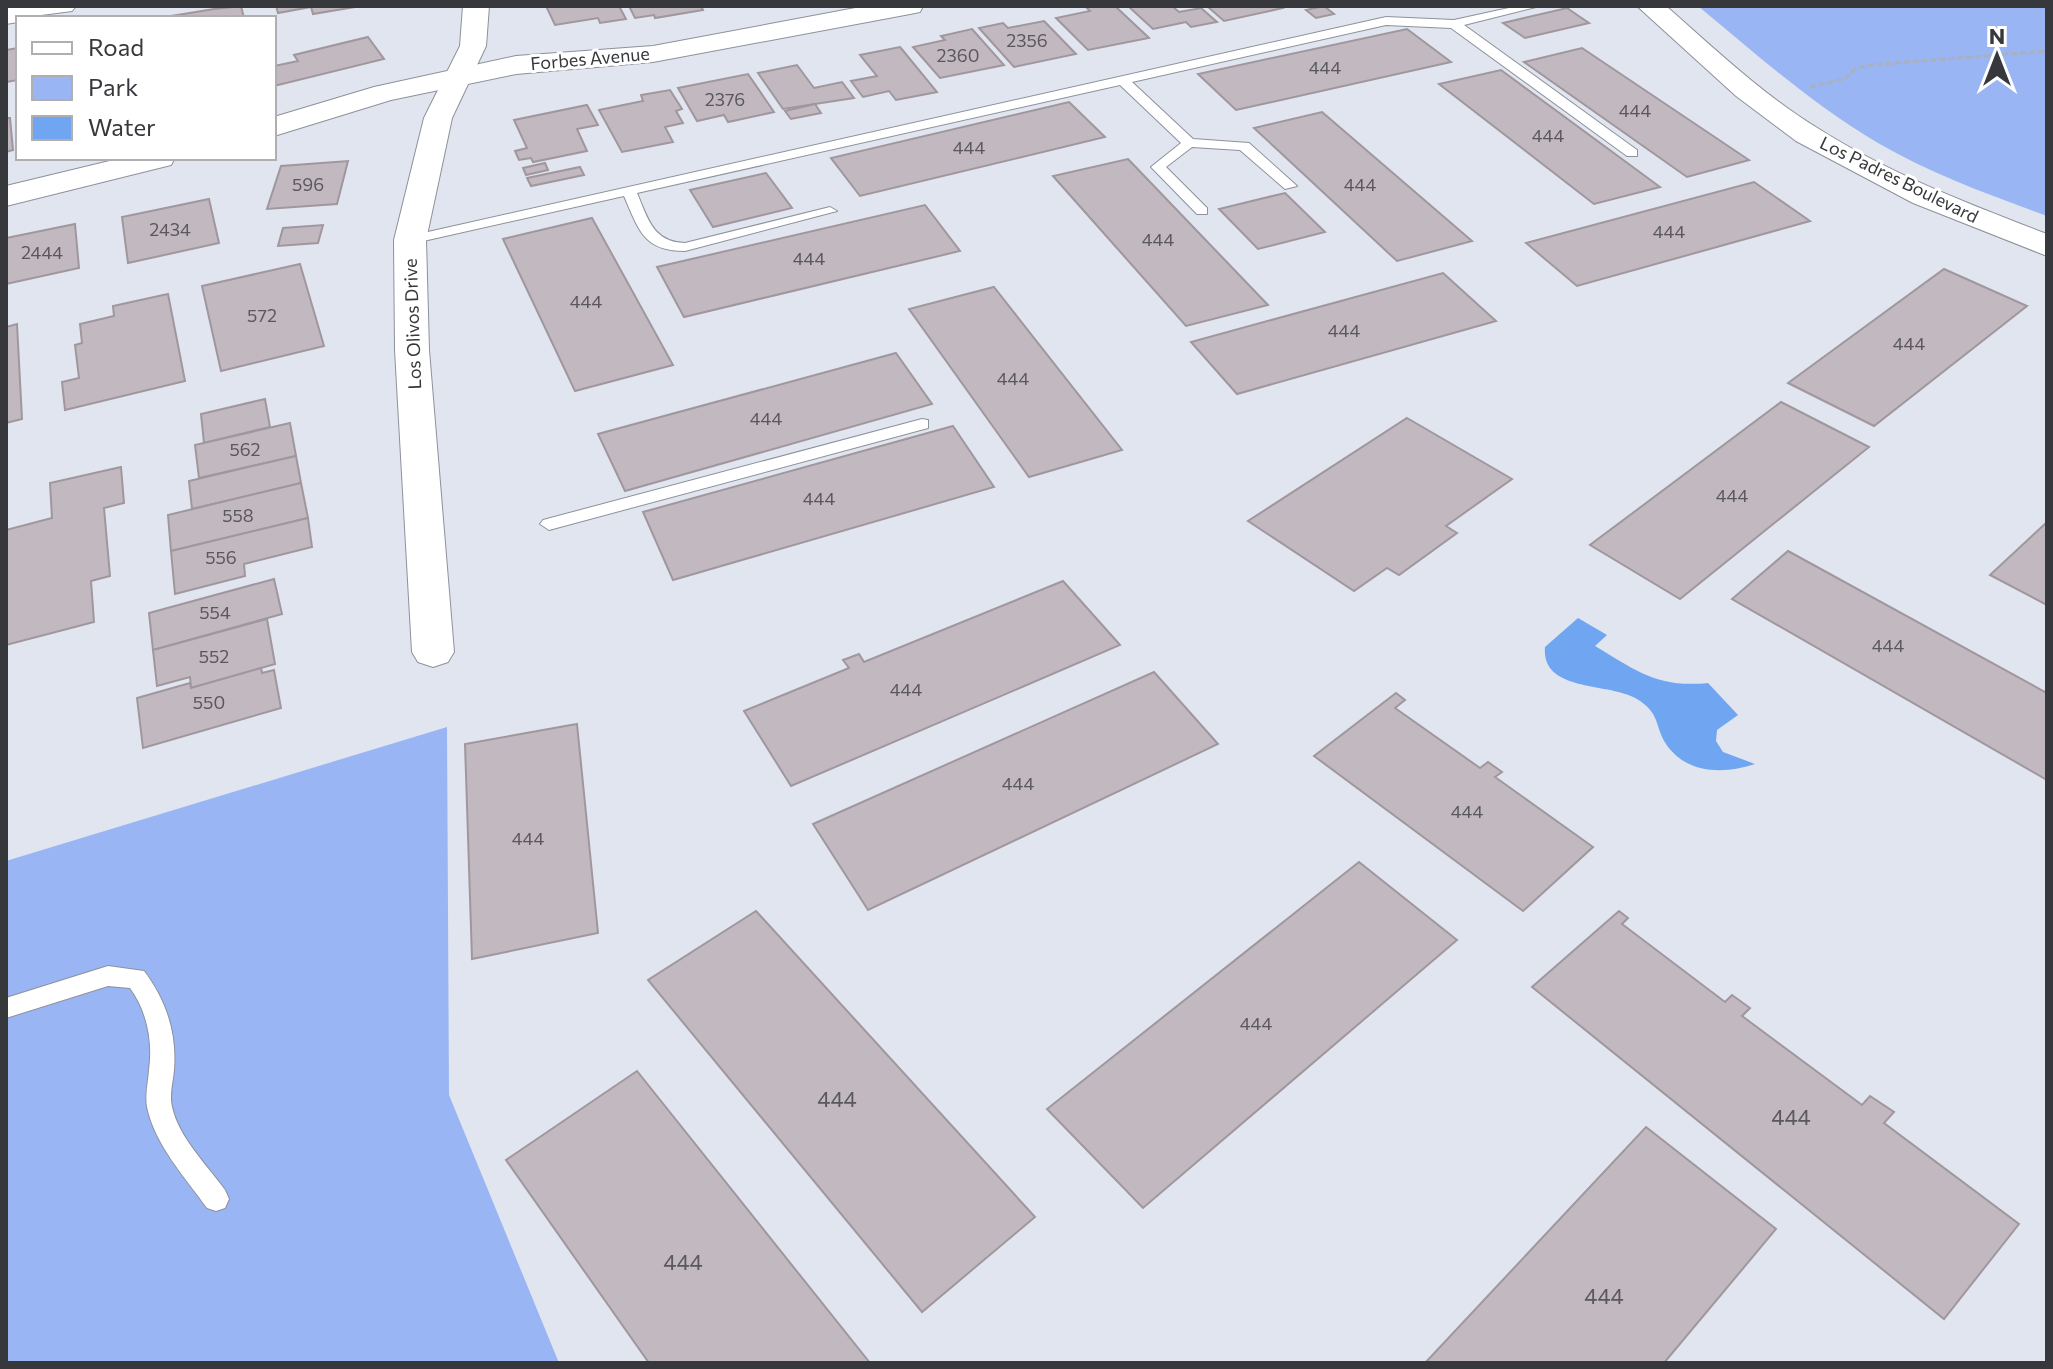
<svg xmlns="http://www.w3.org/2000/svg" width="2053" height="1369" font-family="Commissioner,sans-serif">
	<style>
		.green { fill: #99b5f4 }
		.water { fill: #70a5f1 }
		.building { fill: #c2b8c0; stroke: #a0979e; stroke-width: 2 }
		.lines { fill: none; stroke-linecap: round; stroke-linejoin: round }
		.lane-casing { stroke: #8d919b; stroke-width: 2 }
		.street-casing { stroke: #8d919b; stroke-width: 2 }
		.secondary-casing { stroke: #8d919b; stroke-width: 2 }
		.path { stroke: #acb0b8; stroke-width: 3; stroke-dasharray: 6 3; stroke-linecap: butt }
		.lane { fill: #fff; fill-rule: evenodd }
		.street { fill: #fff; fill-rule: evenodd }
		.secondary { fill: #fff; fill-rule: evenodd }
		.labels { text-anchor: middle; stroke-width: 6; stroke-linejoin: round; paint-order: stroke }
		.number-label { font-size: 18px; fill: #59585d }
		.far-street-label { font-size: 18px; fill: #36383c; stroke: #fff }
		.near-number-label { font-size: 22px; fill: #59585d }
	</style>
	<rect width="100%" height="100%" fill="#e0e5ef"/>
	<!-- green -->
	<g class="green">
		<path d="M 1698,6 L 2047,6 L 2047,216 C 1990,195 1931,174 1878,143 C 1813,105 1756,54 1698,6 Z"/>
		<path d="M 447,727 L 449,1095 L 559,1363 L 6,1363 L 6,861 Z"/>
	</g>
	<!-- water -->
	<path class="water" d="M 1578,618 L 1607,635 L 1595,646 C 1637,671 1657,688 1708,683 L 1738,715 L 1717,730 L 1716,741 L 1723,752 L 1755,764 C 1725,774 1687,775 1666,744 C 1654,725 1661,714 1637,699 C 1610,682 1541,693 1545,647 Z"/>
	<!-- building -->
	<g class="building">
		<path d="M 241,6 L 244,18 L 165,17 L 214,9 Z"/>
		<path d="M 276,6 L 361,6 L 313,14 L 311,7 L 278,13 Z"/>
		<path d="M 546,6 L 619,6 L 626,19 L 600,23 L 598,18 L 555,25 Z"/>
		<path d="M 629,6 L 701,6 L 703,10 L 655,18 L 654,15 L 635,18 Z"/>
		<path d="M 1085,6 L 1115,6 L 1149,38 L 1088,50 L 1056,18 L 1090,11 Z"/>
		<path d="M 1128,6 L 1172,6 L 1179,12 L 1201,8 L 1217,22 L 1191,27 L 1186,22 L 1153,29 Z"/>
		<path d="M 1207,6 L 1281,6 L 1283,8 L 1224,21 Z"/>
		<path d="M 1324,6 L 1334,14 L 1316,18 L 1306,10 Z"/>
		<path d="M 1567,8 L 1589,23 L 1525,38 L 1503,23 Z"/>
		<path d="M 1044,21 L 1076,54 L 1014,67 L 979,28 L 1003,23 L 1008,28 Z"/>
		<path d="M 972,29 L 1004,65 L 940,78 L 913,47 L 945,40 L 941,36 Z"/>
		<path d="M 1407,29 L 1451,62 L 1236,110 L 1198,74 Z"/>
		<path d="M 368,37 L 384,59 L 274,86 L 274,66 L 298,61 L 294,55 Z"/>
		<path d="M 900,47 L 937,92 L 896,100 L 889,91 L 863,97 L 851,81 L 877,76 L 860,55 Z"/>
		<path d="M 18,48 L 18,80 L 6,82 L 6,50 Z"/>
		<path d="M 1582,48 L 1749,160 L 1687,177 L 1524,62 Z"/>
		<path d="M 797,65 L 814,88 L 842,82 L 854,98 L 783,109 L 758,73 Z"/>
		<path d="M 1501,70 L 1660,187 L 1594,204 L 1439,84 Z"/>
		<path d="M 748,74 L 774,112 L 728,122 L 724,115 L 697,121 L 678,88 Z"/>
		<path d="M 670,90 L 682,109 L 676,111 L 683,123 L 665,127 L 673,142 L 622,152 L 599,110 L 643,101 L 641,95 Z"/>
		<path d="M 1069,102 L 1105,137 L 860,196 L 831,158 Z"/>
		<path d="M 815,104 L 821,113 L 791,119 L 785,111 Z"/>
		<path d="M 587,105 L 598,125 L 577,129 L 587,151 L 533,162 L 531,158 L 519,160 L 515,151 L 527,148 L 514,120 Z"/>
		<path d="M 1322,112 L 1472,241 L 1397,261 L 1254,128 Z"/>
		<path d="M 6,118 L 10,118 L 13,150 L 6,152 Z"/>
		<path d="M 1128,159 L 1268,305 L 1186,326 L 1053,176 Z"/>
		<path d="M 348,161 L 337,204 L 267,209 L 281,166 Z"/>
		<path d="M 545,163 L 548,170 L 526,175 L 523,168 Z"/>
		<path d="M 580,167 L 584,175 L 531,186 L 527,178 Z"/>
		<path d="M 766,173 L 792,208 L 713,227 L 690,190 Z"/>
		<path d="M 1754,182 L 1810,221 L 1577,286 L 1526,243 Z"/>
		<path d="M 1285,193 L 1325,232 L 1258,249 L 1219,209 Z"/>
		<path d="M 209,199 L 219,243 L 128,263 L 122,217 Z"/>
		<path d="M 925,205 L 960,251 L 684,317 L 657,267 Z"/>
		<path d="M 592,218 L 673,365 L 575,391 L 503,239 Z"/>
		<path d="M 75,224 L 79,268 L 6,284 L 6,238 Z"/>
		<path d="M 323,225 L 318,243 L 278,246 L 283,228 Z"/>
		<path d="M 300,264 L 324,346 L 221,371 L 202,286 Z"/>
		<path d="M 1944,269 L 2027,306 L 1874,426 L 1788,383 Z"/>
		<path d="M 1443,273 L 1496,321 L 1237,394 L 1191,342 Z"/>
		<path d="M 994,287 L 1122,450 L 1029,477 L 909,309 Z"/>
		<path d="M 168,294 L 185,381 L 65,410 L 62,382 L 79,378 L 75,345 L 82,343 L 80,324 L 114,316 L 113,306 Z"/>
		<path d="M 17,324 L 22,419 L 6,423 L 6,327 Z"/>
		<path d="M 896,353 L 932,404 L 625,491 L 598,434 Z"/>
		<path d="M 265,399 L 270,427 L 204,443 L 201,414 Z"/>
		<path d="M 1781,402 L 1869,447 L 1680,599 L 1590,545 Z"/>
		<path d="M 1407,418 L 1512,479 L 1446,526 L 1457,533 L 1399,575 L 1387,568 L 1354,591 L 1248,521 Z"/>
		<path d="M 290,423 L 296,456 L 199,478 L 195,445 Z"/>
		<path d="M 953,426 L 994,487 L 673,580 L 643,512 Z"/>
		<path d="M 296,456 L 301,483 L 192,509 L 189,481 Z"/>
		<path d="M 121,467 L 124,503 L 104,508 L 110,576 L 91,581 L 94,622 L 6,645 L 6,530 L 52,518 L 50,483 Z"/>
		<path d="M 301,483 L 308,518 L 171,551 L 168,515 Z"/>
		<path d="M 308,518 L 312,547 L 244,564 L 245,576 L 175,594 L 171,551 Z"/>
		<path d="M 2047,522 L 2047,605 L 1990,575 Z"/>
		<path d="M 1788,551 L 2047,693 L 2047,780 L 1732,599 Z"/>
		<path d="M 274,579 L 282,614 L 153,650 L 149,613 Z"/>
		<path d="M 1063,581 L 1120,645 L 791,786 L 744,711 L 849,668 L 843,660 L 859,654 L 864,662 Z"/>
		<path d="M 267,619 L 275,664 L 191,688 L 190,677 L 157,686 L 153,650 Z"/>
		<path d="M 261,668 L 262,673 L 274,670 L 281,708 L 143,748 L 137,698 L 190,683 L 191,688 Z"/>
		<path d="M 1154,672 L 1218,744 L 868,910 L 813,824 Z"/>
		<path d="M 1396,693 L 1405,700 L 1395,708 L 1480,768 L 1488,762 L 1502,772 L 1495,777 L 1593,847 L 1523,911 L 1314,756 Z"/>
		<path d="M 577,724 L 598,933 L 472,959 L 465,744 Z"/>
		<path d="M 1359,862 L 1457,940 L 1143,1208 L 1047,1109 Z"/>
		<path d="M 756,911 L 1035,1217 L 922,1312 L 648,980 Z"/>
		<path d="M 1619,911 L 1628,918 L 1622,924 L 1725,1002 L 1732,995 L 1750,1008 L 1742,1016 L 1862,1105 L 1870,1096 L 1894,1112 L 1884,1123 L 2019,1224 L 1944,1319 L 1532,987 Z"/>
		<path d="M 637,1071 L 870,1363 L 649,1363 L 506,1160 Z"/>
		<path d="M 1646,1127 L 1776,1229 L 1664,1363 L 1425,1363 Z"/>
	</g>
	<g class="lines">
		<defs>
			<g id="lane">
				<path d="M 1518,6 L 1540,6 L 1464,25 L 1637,150 L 1637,156 L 1627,156 L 1451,28 L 1386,25 L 1132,82 L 1193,139 L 1249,143 L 1297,186 L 1285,189 L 1240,150 L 1192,147 L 1166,167 L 1207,208 L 1207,214 L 1197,214 L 1151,167 L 1181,143 L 1120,85 L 637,193 C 648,219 653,242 685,243 L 830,207 L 837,211 L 685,251 C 643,251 639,230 624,196 L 410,244 L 403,240 L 410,236 L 1386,17 L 1454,20 Z"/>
				<path d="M 922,419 L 928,420 L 928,428 L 549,530 L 540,524 L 543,520 Z"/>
				<path d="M 108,966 L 144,971 C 166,1000 177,1033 174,1070 C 173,1083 169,1094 172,1107 C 179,1138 207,1165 225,1190 L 229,1199 L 225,1208 L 216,1211 L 207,1208 C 185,1177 155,1145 147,1107 C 145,1094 148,1083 149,1070 C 153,1041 147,1011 130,988 L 108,986 L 6,1018 L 6,998 Z"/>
			</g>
			<g id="street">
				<path d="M 19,6 L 76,6 L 72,11 L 18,18 L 18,22 L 6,24 L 6,8 Z"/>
				<path d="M 463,6 L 489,6 L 486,46 L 452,118 L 426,240 L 429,350 L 454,652 L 448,662 L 433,667 L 418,662 L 412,652 L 395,350 L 394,240 L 424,118 L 460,46 Z"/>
			</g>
			<g id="secondary">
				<path d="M 866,6 L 923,6 L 920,12 L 910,14 L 653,62 L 516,74 L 391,100 L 274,136 L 274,117 L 374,87 L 516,56 L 653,46 Z"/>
				<path d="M 1637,6 L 1666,6 C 1715,49 1763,95 1819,129 C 1890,174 1969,204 2047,234 L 2047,256 L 1913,203 L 1796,141 L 1736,96 Z"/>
				<path d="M 122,158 L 175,158 L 171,165 L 6,206 L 6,186 Z"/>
			</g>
		</defs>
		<!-- lane casing -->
		<use href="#lane" class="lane-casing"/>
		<!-- street casing -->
		<use href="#street" class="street-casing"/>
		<!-- secondary casing -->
		<use href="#secondary" class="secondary-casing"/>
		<!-- path -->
		<path class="path" d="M 1810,87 L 1844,79 L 1855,69 L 1869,65 L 2047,51"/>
		<!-- lane -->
		<use href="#lane" class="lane"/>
		<!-- street -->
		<use href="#street" class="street"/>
		<!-- secondary -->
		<use href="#secondary" class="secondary"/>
	</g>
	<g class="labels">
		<!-- number labels -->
		<g class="number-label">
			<text x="1027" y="47">2356</text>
			<text x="958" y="62">2360</text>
			<text x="1325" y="74">444</text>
			<text x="725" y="106">2376</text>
			<text x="1635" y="117">444</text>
			<text x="1548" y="142">444</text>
			<text x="969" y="154">444</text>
			<text x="308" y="191">596</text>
			<text x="1360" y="191">444</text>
			<text x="170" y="236">2434</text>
			<text x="1669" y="238">444</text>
			<text x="1158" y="246">444</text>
			<text x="42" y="259">2444</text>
			<text x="809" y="265">444</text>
			<text x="586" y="308">444</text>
			<text x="262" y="322">572</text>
			<text x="1344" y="337">444</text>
			<text x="1909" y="350">444</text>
			<text x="1013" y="385">444</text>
			<text x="766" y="425">444</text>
			<text x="245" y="456">562</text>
			<text x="1732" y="502">444</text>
			<text x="819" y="505">444</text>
			<text x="238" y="522">558</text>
			<text x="221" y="564">556</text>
			<text x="215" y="619">554</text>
			<text x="1888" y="652">444</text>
			<text x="214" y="663">552</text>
			<text x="906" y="696">444</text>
			<text x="209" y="709">550</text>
			<text x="1018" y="790">444</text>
			<text x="1467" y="818">444</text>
			<text x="528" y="845">444</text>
			<text x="1256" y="1030">444</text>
		</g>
		<!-- far-street labels -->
		<g class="far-street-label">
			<text transform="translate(590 59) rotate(-5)" y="6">Forbes Avenue</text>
			<text transform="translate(1899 180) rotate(26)" y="6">Los Padres Boulevard</text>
			<text transform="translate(413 324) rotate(-92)" y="6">Los Olivos Drive</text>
		</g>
		<!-- near-number labels -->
		<g class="near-number-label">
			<text x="837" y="1107">444</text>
			<text x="1791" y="1125">444</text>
			<text x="683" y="1270">444</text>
			<text x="1604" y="1304">444</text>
		</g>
	</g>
	<!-- border -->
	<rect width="2053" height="1369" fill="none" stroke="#36383c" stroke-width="16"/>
	<!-- legend -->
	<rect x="16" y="16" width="260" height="144" fill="#ffffff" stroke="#afafb1" stroke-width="2"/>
	<rect x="32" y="42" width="40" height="12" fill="#ffffff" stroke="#afafb1" stroke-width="2"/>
	<text x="88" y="56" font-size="24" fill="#36383c">Road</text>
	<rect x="32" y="76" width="40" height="24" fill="#99b5f4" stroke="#afafb1" stroke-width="2"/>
	<text x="88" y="96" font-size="24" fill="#36383c">Park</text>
	<rect x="32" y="116" width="40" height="24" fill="#70a5f1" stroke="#afafb1" stroke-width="2"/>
	<text x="88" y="136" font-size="24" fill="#36383c">Water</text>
	<!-- north arrow -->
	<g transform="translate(1997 56)" stroke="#ffffff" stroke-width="6" paint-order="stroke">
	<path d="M0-6L14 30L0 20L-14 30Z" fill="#36383c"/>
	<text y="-12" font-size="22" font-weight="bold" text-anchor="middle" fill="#36383c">N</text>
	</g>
</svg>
